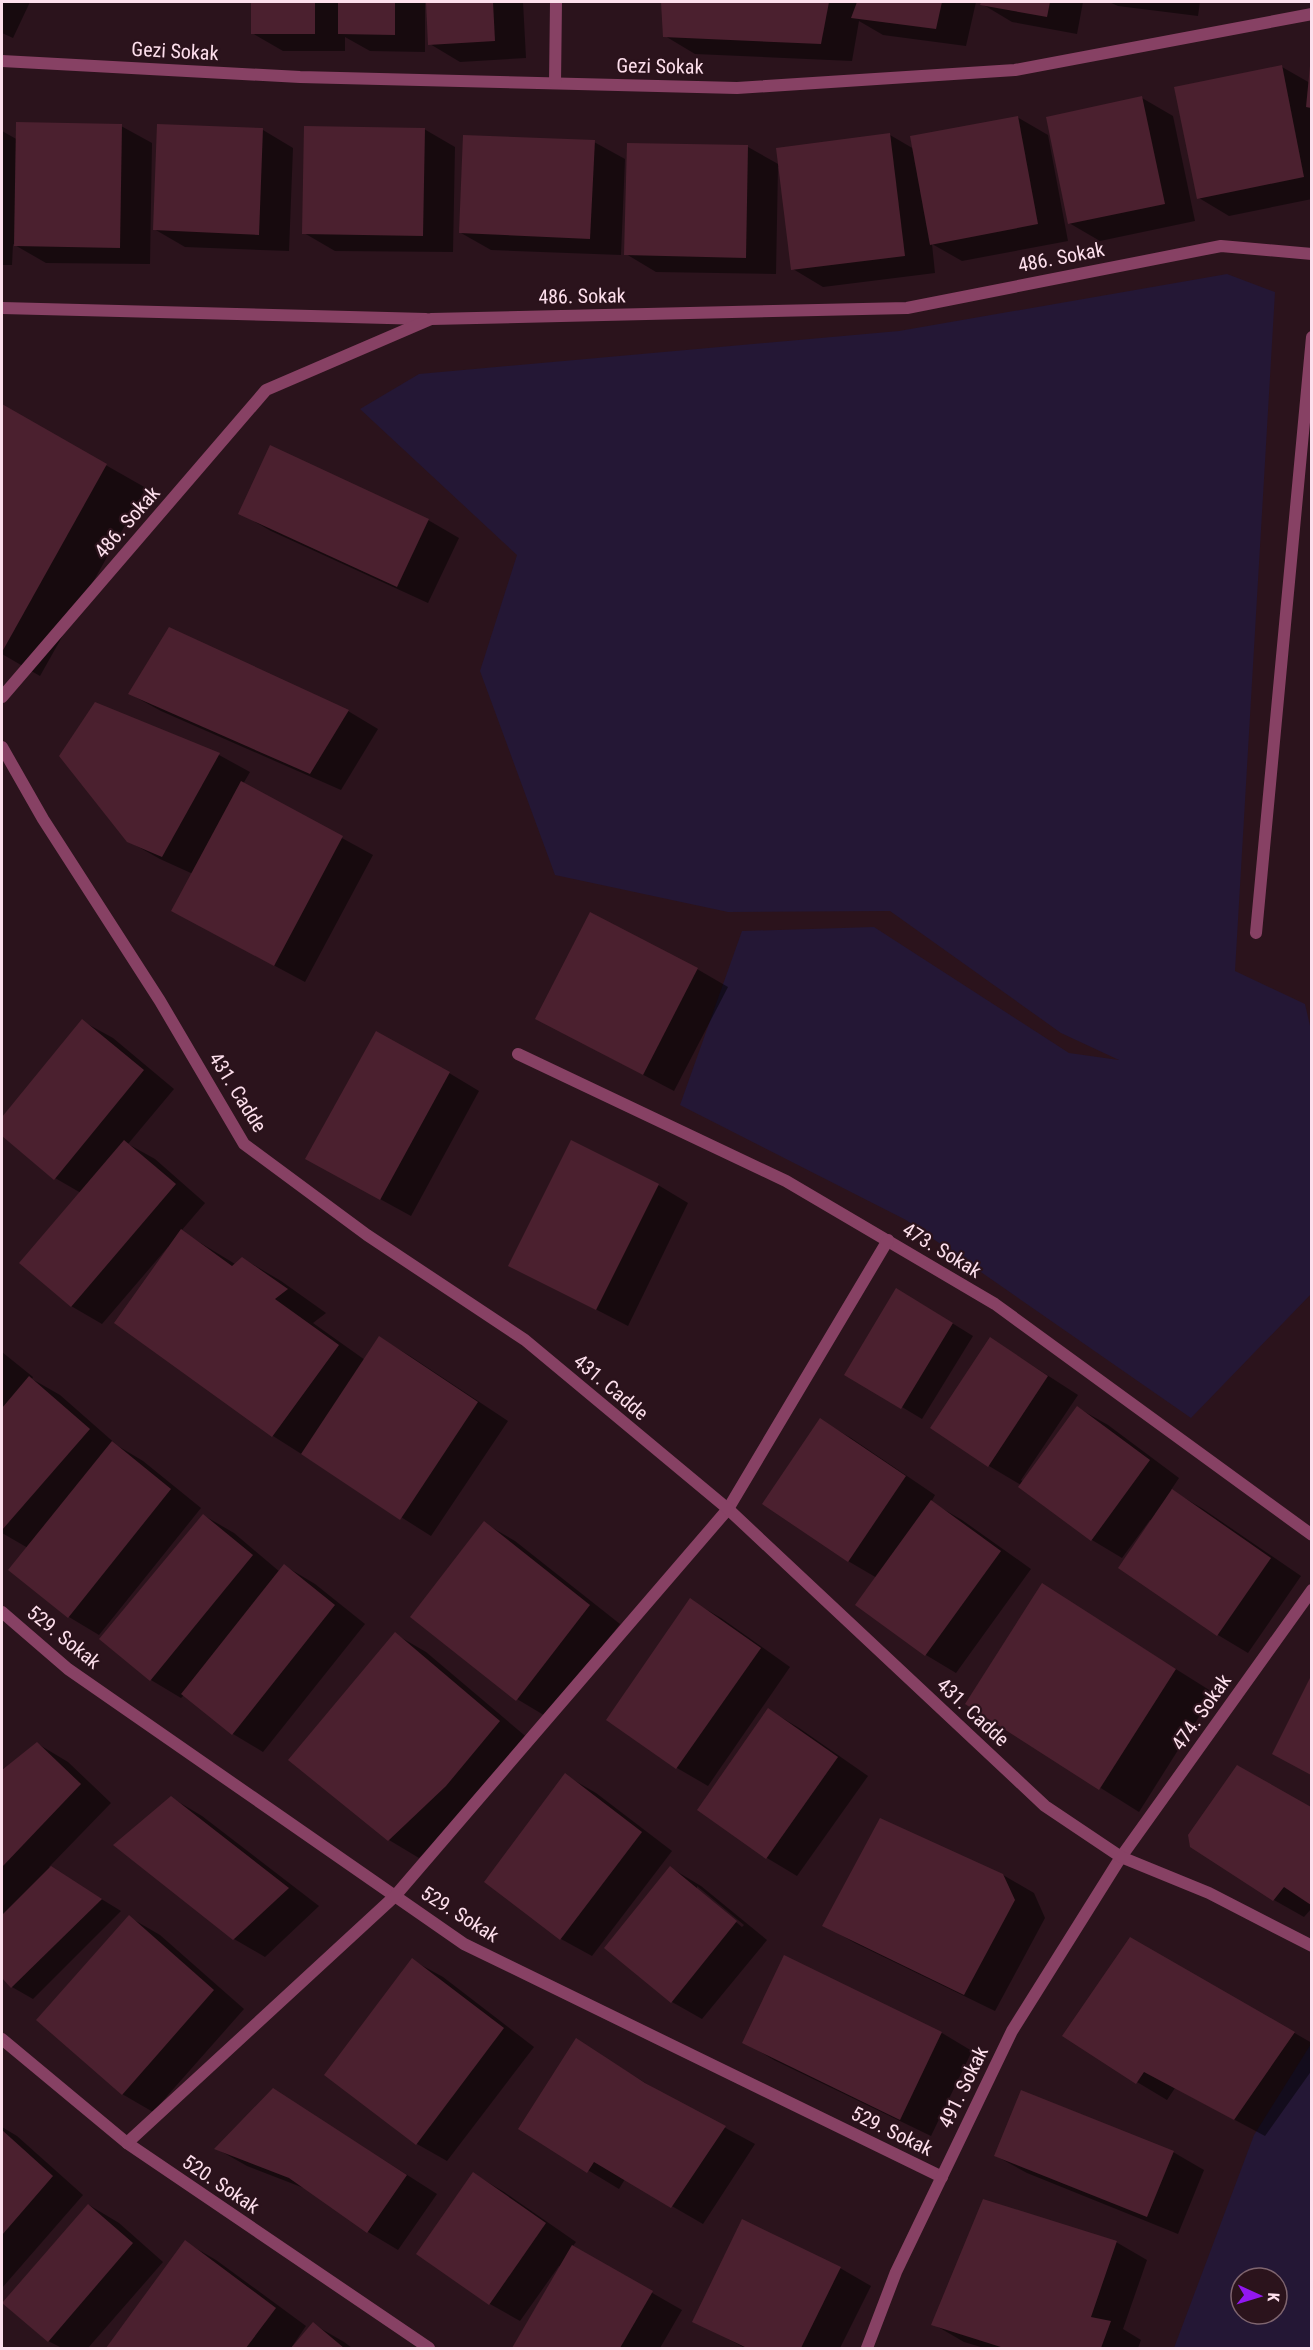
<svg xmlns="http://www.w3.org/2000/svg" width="1313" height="2350" font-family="'Roboto Condensed',sans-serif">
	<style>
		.green { fill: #241735; fill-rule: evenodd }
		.shadow { fill: #0007; fill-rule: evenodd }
		.building { fill: #4b202f }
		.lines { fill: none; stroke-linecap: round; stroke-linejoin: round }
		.minor { stroke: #874164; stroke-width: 12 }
		.tertiary { stroke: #874164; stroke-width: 12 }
		.labels { text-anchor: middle; stroke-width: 4.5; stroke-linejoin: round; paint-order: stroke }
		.street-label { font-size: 20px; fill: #fddfec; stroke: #2b131c }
	</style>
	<rect width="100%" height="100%" fill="#2b131c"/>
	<!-- green -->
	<g class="green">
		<path d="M 1227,274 L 1275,292 L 1235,971 L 1305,1004 L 1311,1030 L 1312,1293 L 1191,1418 L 906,1220 L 680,1105 L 742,931 L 874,927 L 1069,1053 L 1119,1060 L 1061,1033 L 890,911 L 728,912 L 555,875 L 480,671 L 517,555 L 360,409 L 419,374 L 899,331 Z"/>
		<path d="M 1311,2044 L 1311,2348 L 1174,2348 L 1254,2135 ZM 1241,2278 L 1277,2278 L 1277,2314 L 1241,2314 Z"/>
	</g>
	<!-- shadow -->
	<g class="shadow">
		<path d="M 2,2 L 30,2 L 13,38 L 2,33 Z"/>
		<path d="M 252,2 L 425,2 L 425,52 L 370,51 L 345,37 L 345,51 L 283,51 L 252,33 Z"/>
		<path d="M 428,2 L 523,2 L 526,58 L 460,62 L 430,44 Z"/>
		<path d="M 662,2 L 976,2 L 966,46 L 883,35 L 859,21 L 852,61 L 695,54 L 665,36 Z"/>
		<path d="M 982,2 L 1083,2 L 1077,34 L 1012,22 L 982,4 Z"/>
		<path d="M 1109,2 L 1200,2 L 1198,16 L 1118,6 Z"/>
		<path d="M 1312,66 L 1312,199 L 1229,216 L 1199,198 L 1282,67 L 1310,83 Z"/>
		<path d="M 1142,98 L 1173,116 L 1195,221 L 1100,241 L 1069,223 Z"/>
		<path d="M 1017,117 L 1048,135 L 1068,241 L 962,261 L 932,244 L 935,273 L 823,287 L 793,269 L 780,167 L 778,167 L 776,274 L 656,272 L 626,254 L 748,147 L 780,165 L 890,135 L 914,149 Z"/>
		<path d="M 121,126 L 152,143 L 150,264 L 46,263 L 13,244 L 12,265 L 2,265 L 2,131 L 18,140 Z"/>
		<path d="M 424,129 L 455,147 L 453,252 L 335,251 L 304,233 Z"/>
		<path d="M 263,130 L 293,148 L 289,251 L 185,247 L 154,229 Z"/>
		<path d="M 594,142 L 625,159 L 621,255 L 491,250 L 461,233 Z"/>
		<path d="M 2,406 L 146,488 L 40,676 L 2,654 Z"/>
		<path d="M 240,513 L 428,520 L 459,538 L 428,603 L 271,531 Z"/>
		<path d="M 130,694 L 348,711 L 378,729 L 341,790 L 161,711 Z"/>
		<path d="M 95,704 L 219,755 L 250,772 L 243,784 L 373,855 L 305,982 L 204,928 L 193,874 L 160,859 L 128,841 Z"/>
		<path d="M 697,969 L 728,987 L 674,1091 L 537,1019 Z"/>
		<path d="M 82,1021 L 113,1038 L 174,1089 L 128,1144 L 155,1159 L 205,1203 L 181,1231 L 235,1264 L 242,1258 L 281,1281 L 326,1313 L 313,1323 L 365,1360 L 380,1338 L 410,1356 L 508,1421 L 431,1536 L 273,1436 L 116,1323 L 170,1248 L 168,1247 L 102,1324 L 71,1306 L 81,1193 L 55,1178 L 2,1134 L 2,1119 Z"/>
		<path d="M 449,1073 L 479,1091 L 411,1216 L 338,1176 Z"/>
		<path d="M 658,1185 L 688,1203 L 628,1326 L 510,1265 Z"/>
		<path d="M 918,1302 L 973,1336 L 922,1419 L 902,1407 Z"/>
		<path d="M 991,1339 L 1078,1395 L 1021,1480 L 1024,1482 L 1078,1408 L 1108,1425 L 1179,1478 L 1171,1490 L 1203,1509 L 1301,1576 L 1248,1653 L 1218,1635 L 1120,1568 L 1152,1521 L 1150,1520 L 1122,1558 L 1092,1540 L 1021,1485 L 989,1466 Z"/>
		<path d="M 2,1352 L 33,1377 L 32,1379 L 60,1395 L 118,1446 L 143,1461 L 201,1508 L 99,1635 L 69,1617 L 28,1548 L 2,1533 Z"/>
		<path d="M 820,1420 L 851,1438 L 935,1495 L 931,1502 L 962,1520 L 1031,1569 L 956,1673 L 926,1655 L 877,1578 L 848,1561 Z"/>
		<path d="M 203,1515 L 234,1533 L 280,1572 L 285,1566 L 315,1584 L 365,1624 L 263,1752 L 233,1734 L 184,1695 L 181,1698 L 151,1680 Z"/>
		<path d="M 484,1523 L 515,1541 L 620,1624 L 547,1717 L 517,1699 Z"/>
		<path d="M 1042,1585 L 1214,1693 L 1139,1812 L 967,1704 Z"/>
		<path d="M 690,1600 L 721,1618 L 790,1667 L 708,1786 L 677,1768 L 608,1720 Z"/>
		<path d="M 395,1634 L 426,1652 L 530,1740 L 477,1803 L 419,1858 L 389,1840 Z"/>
		<path d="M 1312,1679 L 1312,1775 L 1274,1754 Z"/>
		<path d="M 769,1710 L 799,1728 L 868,1776 L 797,1876 L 767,1858 L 699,1810 Z"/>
		<path d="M 38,1744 L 68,1762 L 111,1803 L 49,1867 L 121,1911 L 33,1999 L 12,1987 L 2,1976 L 2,1764 L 4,1770 Z"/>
		<path d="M 1238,1766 L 1312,1809 L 1312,1908 L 1304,1917 L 1274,1900 Z"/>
		<path d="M 565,1775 L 596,1793 L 672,1851 L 592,1956 L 561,1939 L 486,1881 Z"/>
		<path d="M 172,1798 L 202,1816 L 319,1906 L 265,1957 L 234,1939 Z"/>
		<path d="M 671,1868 L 701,1886 L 767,1940 L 702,2019 L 672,2002 ZM 697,1886 L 744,1925 L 742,1927 L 697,1890 Z"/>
		<path d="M 1003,1875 L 1034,1893 L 1045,1918 L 995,2011 L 855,1943 L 824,1925 Z"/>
		<path d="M 129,1917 L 160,1935 L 244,2009 L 153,2112 L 122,2094 Z"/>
		<path d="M 1130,1939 L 1312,2043 L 1312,2070 L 1265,2136 L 1175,2088 L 1167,2100 L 1137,2082 Z"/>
		<path d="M 785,1957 L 942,2033 L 972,2051 L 931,2136 L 774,2060 L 744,2042 Z"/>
		<path d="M 412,1960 L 443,1977 L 534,2047 L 447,2161 L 417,2144 Z"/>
		<path d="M 576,2040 L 663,2094 L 755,2144 L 703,2224 L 625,2179 L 619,2189 L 520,2129 Z"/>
		<path d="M 274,2090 L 437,2194 L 398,2250 L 368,2232 L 309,2190 L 247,2166 L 217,2149 Z"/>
		<path d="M 2,2127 L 17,2136 L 83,2195 L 2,2288 Z"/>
		<path d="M 1173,2152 L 1204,2170 L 1178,2234 L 1027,2173 L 996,2156 Z"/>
		<path d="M 474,2174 L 504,2192 L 576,2242 L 572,2247 L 682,2310 L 660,2348 L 514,2347 L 561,2267 L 559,2266 L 520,2321 L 490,2304 Z"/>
		<path d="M 89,2205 L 119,2223 L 163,2262 L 88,2348 L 62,2348 L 48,2341 Z"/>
		<path d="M 185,2242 L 216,2260 L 306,2326 L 291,2348 L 108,2348 Z"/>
		<path d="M 1116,2242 L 1147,2260 L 1123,2329 L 1141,2340 L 1138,2348 L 984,2348 L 964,2342 L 933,2324 Z"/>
		<path d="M 840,2268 L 871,2286 L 840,2348 L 745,2348 L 694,2321 Z"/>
		<path d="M 313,2324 L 344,2342 L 352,2348 L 293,2348 Z"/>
	</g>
	<!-- building -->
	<g class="building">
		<rect x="251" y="2" width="64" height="32"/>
		<path d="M 338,2 L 395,2 L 395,35 L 338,34 Z"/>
		<path d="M 426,2 L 493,2 L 495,41 L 428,45 Z"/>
		<path d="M 661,2 L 829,2 L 821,44 L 663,37 Z"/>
		<path d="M 857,2 L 942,2 L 936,29 L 851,18 Z"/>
		<path d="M 981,2 L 1050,2 L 1047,17 L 980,5 Z"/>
		<path d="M 1282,65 L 1304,177 L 1197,199 L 1174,87 Z"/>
		<path d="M 1310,66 L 1311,66 L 1311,108 L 1306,107 Z"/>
		<path d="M 1142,96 L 1165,204 L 1068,224 L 1046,117 Z"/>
		<path d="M 1018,116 L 1038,224 L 930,245 L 910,136 Z"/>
		<path d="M 16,122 L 122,124 L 120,248 L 14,246 Z"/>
		<path d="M 157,124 L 263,128 L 259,235 L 153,230 Z"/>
		<path d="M 304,126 L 425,128 L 423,236 L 302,234 Z"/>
		<path d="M 890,133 L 905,256 L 791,270 L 776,148 Z"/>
		<path d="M 463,135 L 595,140 L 590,239 L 459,233 Z"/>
		<path d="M 627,143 L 748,145 L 746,258 L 624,255 Z"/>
		<path d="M 2,404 L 107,464 L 2,652 Z"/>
		<path d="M 270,445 L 429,519 L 397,587 L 238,514 Z"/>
		<path d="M 169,627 L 349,710 L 310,774 L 128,694 Z"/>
		<path d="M 95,702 L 220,753 L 162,857 L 127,842 L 59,756 Z"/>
		<path d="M 241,781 L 343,836 L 274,966 L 171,911 Z"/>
		<path d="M 590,912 L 698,968 L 643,1075 L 535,1019 Z"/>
		<path d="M 82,1019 L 144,1070 L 54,1180 L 2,1136 L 2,1117 Z"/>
		<path d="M 376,1031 L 450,1072 L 380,1200 L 305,1159 Z"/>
		<path d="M 124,1140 L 176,1184 L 71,1307 L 19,1263 Z"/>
		<path d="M 571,1140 L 659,1184 L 596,1310 L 508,1266 Z"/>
		<path d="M 181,1229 L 232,1266 L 242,1257 L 288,1289 L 275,1299 L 339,1345 L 272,1437 L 114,1323 Z"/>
		<path d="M 896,1288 L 953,1323 L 901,1409 L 844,1375 Z"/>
		<path d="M 379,1336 L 478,1402 L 400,1520 L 301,1454 Z"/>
		<path d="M 990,1337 L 1048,1376 L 988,1467 L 930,1428 Z"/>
		<path d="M 29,1376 L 90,1429 L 2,1530 L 2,1408 Z"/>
		<path d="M 1077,1406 L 1150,1460 L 1091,1541 L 1018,1487 Z"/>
		<path d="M 820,1418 L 906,1476 L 848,1562 L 762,1504 Z"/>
		<path d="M 112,1441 L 171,1489 L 68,1618 L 8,1570 Z"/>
		<path d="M 1172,1489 L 1271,1558 L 1217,1636 L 1118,1568 Z"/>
		<path d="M 931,1500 L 1001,1551 L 925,1656 L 855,1605 Z"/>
		<path d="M 203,1514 L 253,1555 L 150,1681 L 99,1639 Z"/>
		<path d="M 484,1521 L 590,1605 L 516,1701 L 410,1617 Z"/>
		<path d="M 284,1564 L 335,1605 L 232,1735 L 181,1694 Z"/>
		<path d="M 1042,1583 L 1176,1669 L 1099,1790 L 965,1704 Z"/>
		<path d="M 690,1598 L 761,1648 L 676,1769 L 606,1720 Z"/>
		<path d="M 395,1632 L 500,1721 L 446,1786 L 388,1841 L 288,1760 Z"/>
		<path d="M 1311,1676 L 1311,1775 L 1272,1754 Z"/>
		<path d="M 768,1708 L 838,1757 L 766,1859 L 697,1810 Z"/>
		<path d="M 37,1742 L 81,1784 L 2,1867 L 2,1770 Z"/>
		<path d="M 1237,1765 L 1311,1807 L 1311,1905 L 1284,1887 L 1273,1901 L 1190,1847 L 1188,1835 Z"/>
		<path d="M 565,1773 L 642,1832 L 560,1940 L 484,1882 Z"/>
		<path d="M 171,1796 L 289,1888 L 233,1940 L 113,1845 Z"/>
		<path d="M 880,1818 L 1003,1874 L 1015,1900 L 964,1995 L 822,1926 Z"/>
		<path d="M 51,1866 L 102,1899 L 11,1988 L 2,1978 L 2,1915 Z"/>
		<path d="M 670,1866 L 737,1921 L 671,2003 L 604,1948 Z"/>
		<path d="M 129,1915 L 214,1990 L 122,2095 L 36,2020 Z"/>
		<path d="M 1130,1937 L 1295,2032 L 1234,2120 L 1144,2072 L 1136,2084 L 1062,2036 Z"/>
		<path d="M 784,1955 L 942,2032 L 900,2120 L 742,2043 Z"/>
		<path d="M 412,1958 L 504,2028 L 416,2145 L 324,2075 Z"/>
		<path d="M 576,2038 L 645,2083 L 726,2126 L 671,2208 L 594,2162 L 587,2173 L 518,2129 Z"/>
		<path d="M 273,2088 L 407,2175 L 367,2233 L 289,2178 L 214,2149 Z"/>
		<path d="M 1021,2090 L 1174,2151 L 1147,2217 L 994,2156 Z"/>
		<path d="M 2,2130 L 53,2176 L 2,2235 Z"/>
		<path d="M 473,2172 L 546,2223 L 489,2305 L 416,2254 Z"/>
		<path d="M 983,2199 L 1117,2241 L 1091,2317 L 1111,2321 L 1101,2348 L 1004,2348 L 931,2325 Z"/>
		<path d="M 88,2204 L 133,2243 L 48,2342 L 2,2303 Z"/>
		<path d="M 742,2219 L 841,2267 L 801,2348 L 747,2348 L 692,2322 Z"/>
		<path d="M 185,2240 L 276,2308 L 246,2348 L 106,2348 Z"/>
		<path d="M 572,2245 L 653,2291 L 620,2348 L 512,2348 Z"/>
		<path d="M 313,2322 L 344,2348 L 291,2348 Z"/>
	</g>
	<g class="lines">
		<!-- minor -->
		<g class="minor">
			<path d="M 2,61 L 300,77 L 737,88 L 1015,70 L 1312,14"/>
			<path d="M 555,83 L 556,2"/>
			<path d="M 2,308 L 426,319"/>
			<path d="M 2,697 L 266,390 L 431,319 L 907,308 L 1221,246 L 1312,254"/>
			<path d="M 1256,933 L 1312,337"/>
			<path d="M 518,1054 L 786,1181 L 995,1304 L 1312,1535"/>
			<path d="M 2,1612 L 68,1669 L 464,1944 L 942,2177"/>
			<path d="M 2,2039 L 127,2143 L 429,2348"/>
			<path d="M 127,2143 L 395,1896 L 728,1509 L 888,1240"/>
			<path d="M 867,2348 L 896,2272 L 1012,2031 L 1121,1857 L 1312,1590"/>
		</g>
		<!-- tertiary -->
		<path class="tertiary" d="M 2,747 L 43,819 L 160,1001 L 244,1144 L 367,1235 L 525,1340 L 728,1509 L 1045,1806 L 1121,1857 L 1209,1893 L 1312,1946"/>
	</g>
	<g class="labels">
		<!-- street labels -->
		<g class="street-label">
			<text transform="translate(175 51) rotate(3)" y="7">Gezi Sokak</text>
			<text transform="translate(660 66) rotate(1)" y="7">Gezi Sokak</text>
			<text transform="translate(1061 257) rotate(-11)" y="7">486. Sokak</text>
			<text transform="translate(582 296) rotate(-1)" y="7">486. Sokak</text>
			<text transform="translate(127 522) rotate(-49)" y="7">486. Sokak</text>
			<text transform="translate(238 1092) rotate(58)" y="7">431. Cadde</text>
			<text transform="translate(942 1250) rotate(31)" y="7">473. Sokak</text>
			<text transform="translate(611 1387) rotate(40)" y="7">431. Cadde</text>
			<text transform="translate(64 1637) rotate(39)" y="7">529. Sokak</text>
			<text transform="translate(973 1712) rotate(43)" y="7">431. Cadde</text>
			<text transform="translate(1201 1712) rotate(-55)" y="7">474. Sokak</text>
			<text transform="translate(460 1914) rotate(32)" y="7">529. Sokak</text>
			<text transform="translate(963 2087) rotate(-64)" y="7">491. Sokak</text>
			<text transform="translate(892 2131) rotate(26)" y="7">529. Sokak</text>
			<text transform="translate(221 2184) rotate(34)" y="7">520. Sokak</text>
		</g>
	</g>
	<!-- border -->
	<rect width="1313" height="2350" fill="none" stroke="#fddfec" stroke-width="6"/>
	<!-- north arrow -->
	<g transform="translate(1259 2296) rotate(94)"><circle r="28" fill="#2b131c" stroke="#7f656f" stroke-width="1.5"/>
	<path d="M0-4.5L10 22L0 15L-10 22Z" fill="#9217f1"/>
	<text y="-9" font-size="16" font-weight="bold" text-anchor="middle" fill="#fddfec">K</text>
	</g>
</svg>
